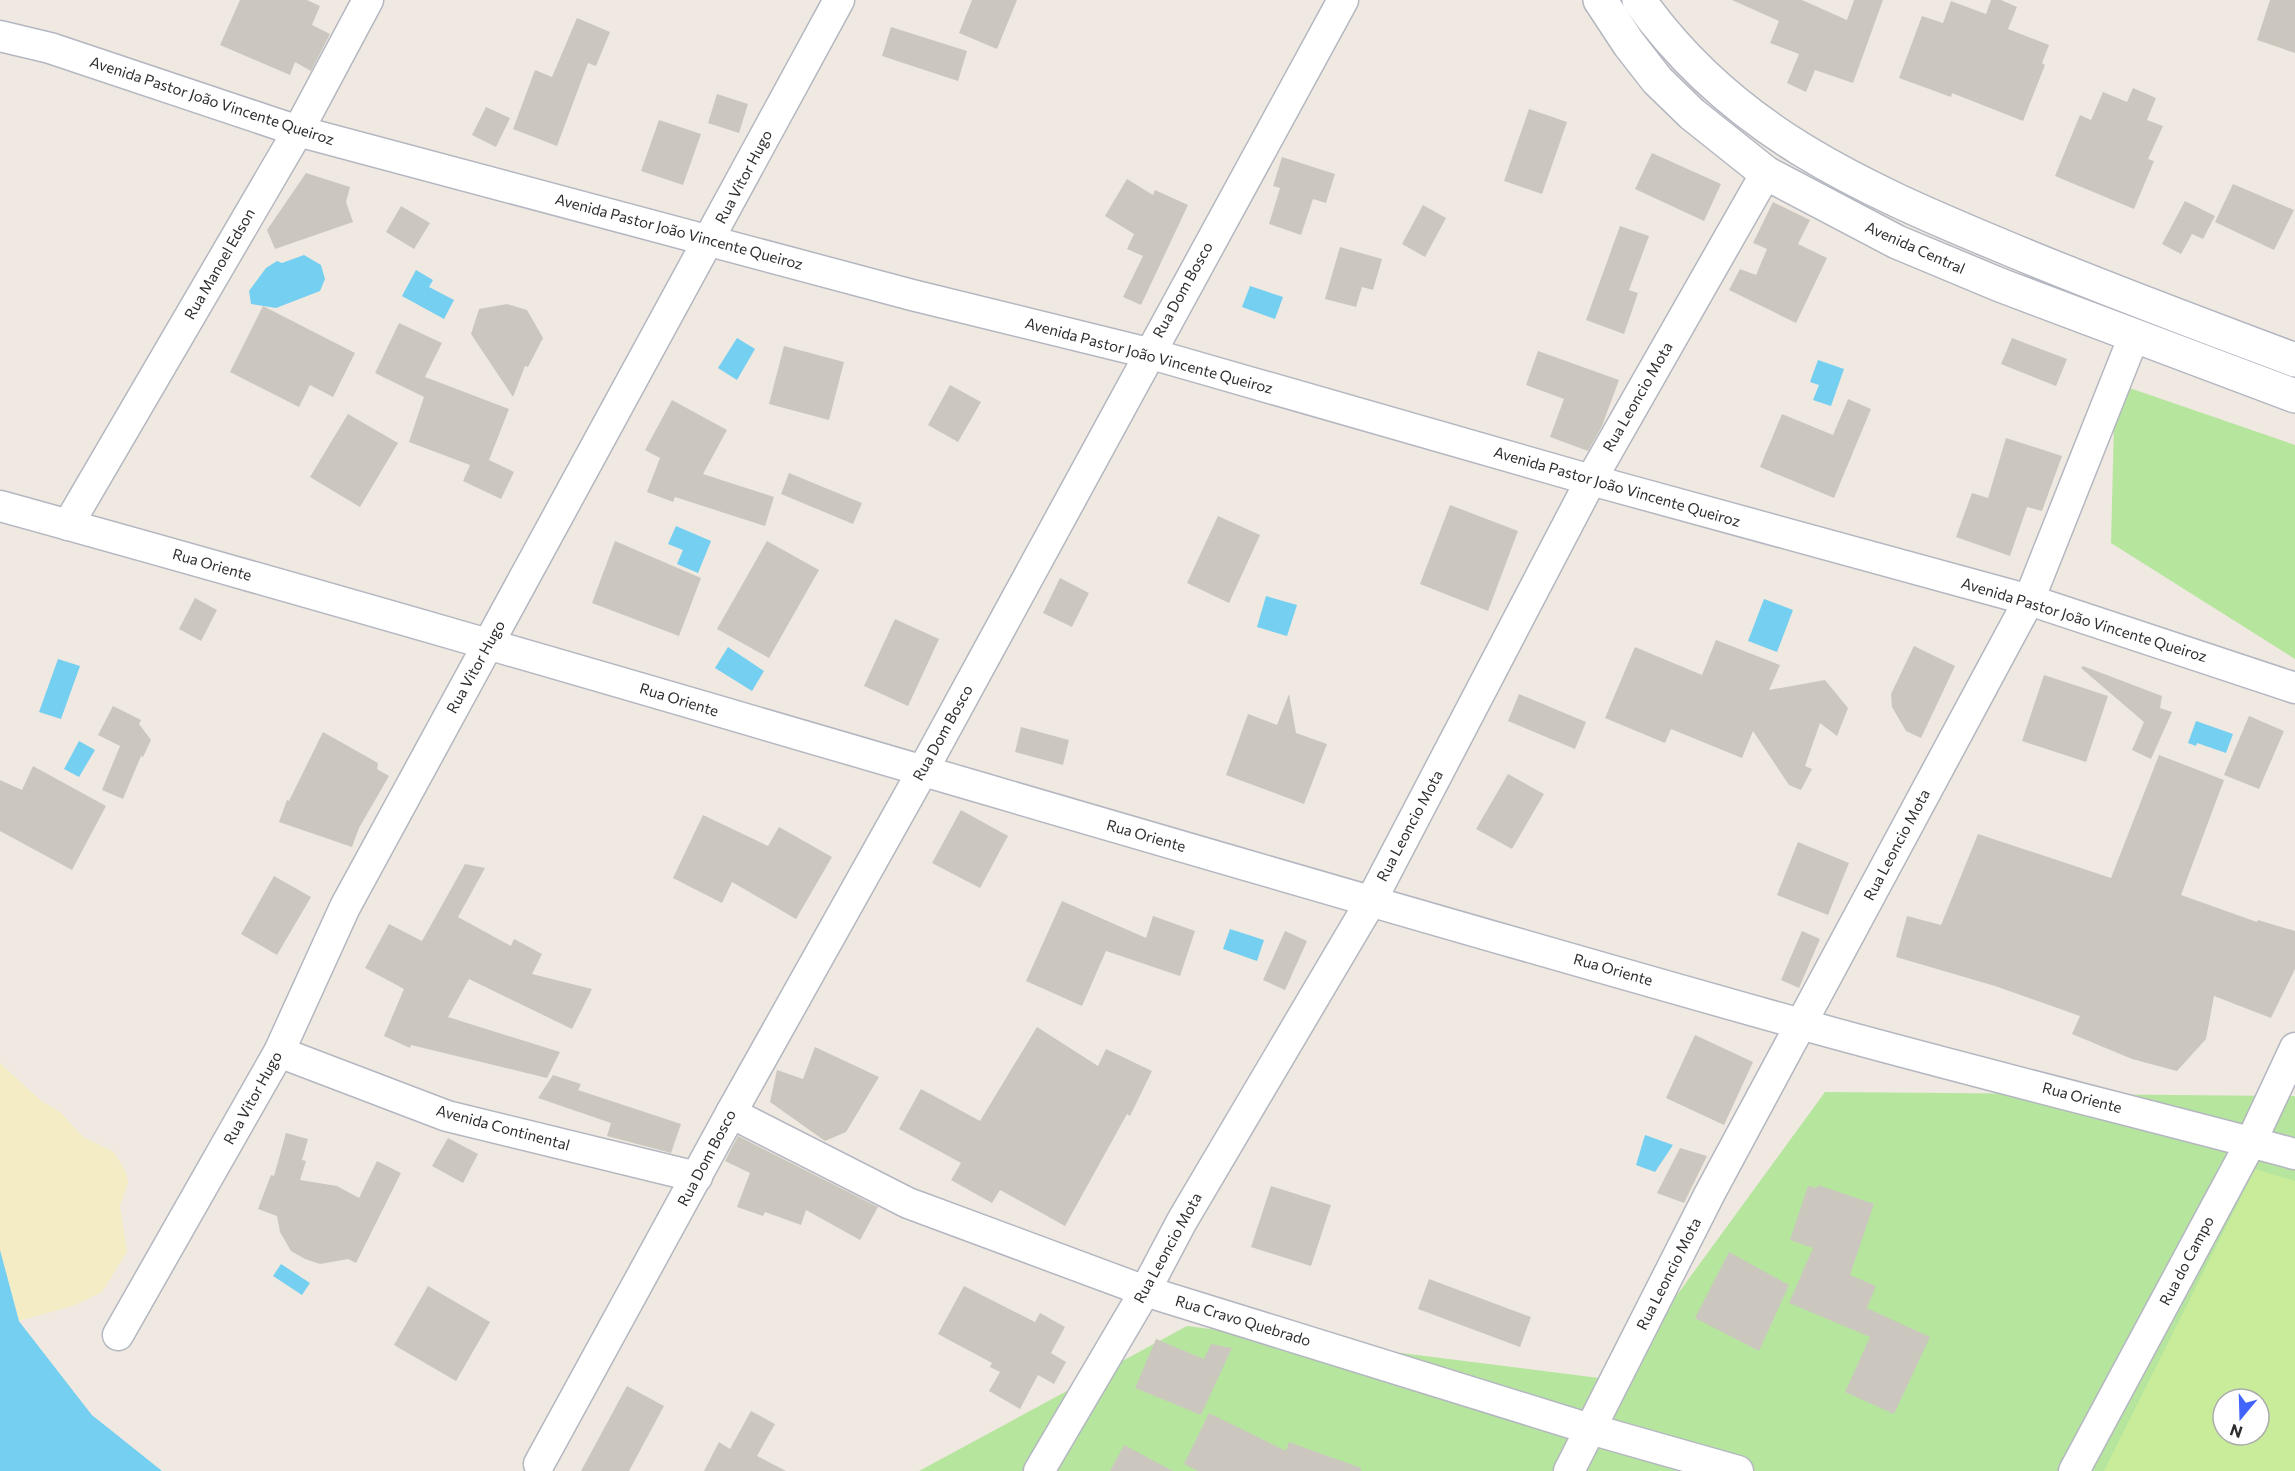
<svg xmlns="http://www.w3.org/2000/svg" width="2295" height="1471" font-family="Commissioner,sans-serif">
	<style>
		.green { fill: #b6e59e; fill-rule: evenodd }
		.sand { fill: #f3ecc5 }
		.pitch { fill: #c9ec9a; fill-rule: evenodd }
		.water { fill: #75cff0 }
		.pier { fill: #efe9e1 }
		.building { fill: #cbc7bf }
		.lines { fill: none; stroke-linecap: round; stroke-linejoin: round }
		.minor-casing { stroke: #b4b7c1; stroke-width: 33 }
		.secondary-casing { stroke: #b4b7c1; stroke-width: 36 }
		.minor { stroke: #fff; stroke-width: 30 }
		.secondary { stroke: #fff; stroke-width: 33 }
		.labels { text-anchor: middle; stroke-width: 6; stroke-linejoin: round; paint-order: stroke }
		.street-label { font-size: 15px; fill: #2e2e2e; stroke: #fff }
	</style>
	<rect width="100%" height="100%" fill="#efe9e1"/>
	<!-- green -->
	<g class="green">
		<path d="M 2115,383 L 2295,445 L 2295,659 L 2111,543 Z"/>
		<path d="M 1825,1092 L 2295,1096 L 2295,1471 L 919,1471 L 1187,1326 L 1615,1380 ZM 2223,1399 L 2259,1399 L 2259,1435 L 2223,1435 Z"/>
	</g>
	<!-- sand -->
	<path class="sand" d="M 0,1063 L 40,1100 L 60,1112 L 83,1137 L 114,1152 L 126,1172 L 128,1183 L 120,1206 L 127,1252 L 102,1292 L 75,1305 L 19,1321 L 0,1250 Z"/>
	<!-- pitch -->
	<path class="pitch" d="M 2255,1169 L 2295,1181 L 2295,1471 L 2104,1471 ZM 2223,1399 L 2259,1399 L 2259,1435 L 2223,1435 Z"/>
	<!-- water -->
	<g class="water">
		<path d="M 304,255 L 321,265 L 325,279 L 320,291 L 276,308 L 251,304 L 249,291 L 266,268 L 277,261 L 282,263 Z"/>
		<path d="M 416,270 L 433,280 L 429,287 L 454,300 L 444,319 L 402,296 Z"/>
		<path d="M 1250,286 L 1283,297 L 1275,319 L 1242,307 Z"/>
		<path d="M 737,338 L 755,349 L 737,380 L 718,368 Z"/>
		<path d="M 1818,360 L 1844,369 L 1831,406 L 1813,400 L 1819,385 L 1810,382 Z"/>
		<path d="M 676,526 L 711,541 L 698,573 L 677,564 L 683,550 L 668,544 Z"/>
		<path d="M 1266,596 L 1297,605 L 1287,636 L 1257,627 Z"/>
		<path d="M 1764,599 L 1793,610 L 1777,652 L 1748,641 Z"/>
		<path d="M 728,647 L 764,671 L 752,691 L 715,668 Z"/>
		<path d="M 58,659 L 80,666 L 61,719 L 39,712 Z"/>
		<path d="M 2196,721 L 2233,734 L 2226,753 L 2197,743 L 2196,746 L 2188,743 Z"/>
		<path d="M 79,741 L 95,750 L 79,777 L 64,769 Z"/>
		<path d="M 1230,929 L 1264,940 L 1257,961 L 1223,949 Z"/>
		<path d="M 1645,1135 L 1673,1145 L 1655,1172 L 1636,1165 Z"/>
		<path d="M 0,1250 L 19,1321 L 92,1415 L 162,1471 L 0,1471 Z"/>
		<path d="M 281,1264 L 310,1283 L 302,1295 L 273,1276 Z"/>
	</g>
	<!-- pier -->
	<path class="pier" d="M 22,1320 L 94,1413 L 165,1471 L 92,1415 L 19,1321 Z"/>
	<!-- building -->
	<g class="building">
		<path d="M 240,0 L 307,0 L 320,6 L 312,25 L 330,34 L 311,71 L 295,62 L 290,75 L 220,45 Z"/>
		<path d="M 972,0 L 1017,0 L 997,49 L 959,33 Z"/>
		<path d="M 1732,0 L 1802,0 L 1847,20 L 1854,0 L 1883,0 L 1853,83 L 1815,70 L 1806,92 L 1787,83 L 1799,54 L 1770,43 L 1779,21 Z"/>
		<path d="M 1991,0 L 2001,0 L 2017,7 L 2008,29 L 2049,45 L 2042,63 L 2045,65 L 2023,121 L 1952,93 L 1951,97 L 1899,78 L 1922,16 L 1943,23 L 1951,1 L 1986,14 Z"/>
		<path d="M 2270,0 L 2295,0 L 2295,53 L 2257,40 Z"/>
		<path d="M 577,18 L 610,32 L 596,66 L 588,63 L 557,146 L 513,129 L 535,70 L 552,77 Z"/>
		<path d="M 891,27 L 967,51 L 958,81 L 882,56 Z"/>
		<path d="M 2133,88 L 2156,98 L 2147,120 L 2163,126 L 2148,159 L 2154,161 L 2134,209 L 2055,176 L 2080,115 L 2091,120 L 2103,92 L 2127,102 Z"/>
		<path d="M 717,94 L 748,104 L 739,133 L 708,123 Z"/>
		<path d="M 486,107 L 510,118 L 496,147 L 472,135 Z"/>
		<path d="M 1529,109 L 1567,122 L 1542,194 L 1504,181 Z"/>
		<path d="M 659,120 L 701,134 L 683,185 L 641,171 Z"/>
		<path d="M 1652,153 L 1721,184 L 1704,221 L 1635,189 Z"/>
		<path d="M 1282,157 L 1335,174 L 1326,203 L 1313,199 L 1301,235 L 1269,224 L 1280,188 L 1273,186 Z"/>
		<path d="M 306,173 L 350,187 L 346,202 L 353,222 L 275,249 L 267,230 Z"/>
		<path d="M 1127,179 L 1153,195 L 1155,190 L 1188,205 L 1141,305 L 1123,297 L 1143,256 L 1127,249 L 1134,234 L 1105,216 Z"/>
		<path d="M 2233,184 L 2294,210 L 2274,250 L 2215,222 Z"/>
		<path d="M 2185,201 L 2215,216 L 2203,239 L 2192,234 L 2181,254 L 2162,244 Z"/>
		<path d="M 1773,202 L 1810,220 L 1798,244 L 1827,258 L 1796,323 L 1729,290 L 1740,269 L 1756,275 L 1767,249 L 1753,243 Z"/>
		<path d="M 1423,205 L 1446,218 L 1425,257 L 1402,244 Z"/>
		<path d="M 401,206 L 430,223 L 414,249 L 386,232 Z"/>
		<path d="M 1620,226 L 1649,236 L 1629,290 L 1638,293 L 1624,334 L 1586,320 Z"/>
		<path d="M 1340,247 L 1382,259 L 1373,290 L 1362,287 L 1356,307 L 1325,299 Z"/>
		<path d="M 507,304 L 527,310 L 543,338 L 528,367 L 525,366 L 513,397 L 471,334 L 479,309 Z"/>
		<path d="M 263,306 L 355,353 L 333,397 L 310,385 L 299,407 L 230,372 Z"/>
		<path d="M 399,323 L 442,343 L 425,377 L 509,409 L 489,460 L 514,472 L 501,499 L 463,481 L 470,465 L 409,442 L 424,397 L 375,373 Z"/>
		<path d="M 2012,338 L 2067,359 L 2056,386 L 2001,364 Z"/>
		<path d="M 784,346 L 844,362 L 829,420 L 769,404 Z"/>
		<path d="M 1538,351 L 1619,380 L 1602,426 L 1588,451 L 1550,437 L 1564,399 L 1526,385 Z"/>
		<path d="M 950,385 L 981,402 L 958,442 L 928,425 Z"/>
		<path d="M 1848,399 L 1871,409 L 1834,498 L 1760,467 L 1782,414 L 1833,435 Z"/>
		<path d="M 672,400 L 727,430 L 703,474 L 774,497 L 765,526 L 675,497 L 673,502 L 647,492 L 660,458 L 645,450 Z"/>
		<path d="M 348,414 L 398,443 L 360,507 L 310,477 Z"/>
		<path d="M 2006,438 L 2062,456 L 2042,511 L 2027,507 L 2010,556 L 1956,537 L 1972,493 L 1988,498 Z"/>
		<path d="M 789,473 L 862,503 L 853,524 L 781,494 Z"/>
		<path d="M 1450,505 L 1518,531 L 1488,611 L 1420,584 Z"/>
		<path d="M 1218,516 L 1260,535 L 1229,603 L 1187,583 Z"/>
		<path d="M 615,541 L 701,578 L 679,636 L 592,603 Z"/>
		<path d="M 767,541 L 819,570 L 769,658 L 717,629 Z"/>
		<path d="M 1060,578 L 1089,593 L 1072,627 L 1043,613 Z"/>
		<path d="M 195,598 L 217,610 L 201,641 L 179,629 Z"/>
		<path d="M 895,619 L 939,639 L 908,706 L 864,686 Z"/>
		<path d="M 1716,640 L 1780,665 L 1769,690 L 1825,680 L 1848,708 L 1837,736 L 1820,723 L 1805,766 L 1812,769 L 1801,790 L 1789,785 L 1753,731 L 1742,758 L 1671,729 L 1665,743 L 1605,718 L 1635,647 L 1702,675 Z"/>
		<path d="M 1914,646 L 1955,666 L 1921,738 L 1906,731 L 1892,707 L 1891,694 Z"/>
		<path d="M 2083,666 L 2162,696 L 2160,708 L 2172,712 L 2151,759 L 2132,750 L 2144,722 L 2081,668 Z"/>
		<path d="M 2044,675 L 2108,696 L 2086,762 L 2022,741 Z"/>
		<path d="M 1289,694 L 1296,733 L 1327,744 L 1304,804 L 1226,775 L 1248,714 L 1277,725 Z"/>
		<path d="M 1519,694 L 1586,722 L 1575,749 L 1508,721 Z"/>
		<path d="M 113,706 L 141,720 L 139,724 L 151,740 L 143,757 L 141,756 L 123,799 L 102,790 L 120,746 L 98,735 Z"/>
		<path d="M 2249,716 L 2284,731 L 2259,789 L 2224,775 Z"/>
		<path d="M 1021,727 L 1069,740 L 1063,765 L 1015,752 Z"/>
		<path d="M 323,732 L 378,763 L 377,769 L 389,776 L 359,828 L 352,847 L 279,822 L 287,800 L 289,801 Z"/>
		<path d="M 2159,755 L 2224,780 L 2181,895 L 2257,922 L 2258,920 L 2295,931 L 2295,969 L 2271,1018 L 2214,996 L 2206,1039 L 2177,1071 L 2132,1059 L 2072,1034 L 2080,1016 L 1995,986 L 1896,957 L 1907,916 L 1941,925 L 1978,834 L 2111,878 Z"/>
		<path d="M 33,766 L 106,806 L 72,870 L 0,831 L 0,780 L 22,790 Z"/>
		<path d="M 1508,774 L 1544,794 L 1512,849 L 1476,829 Z"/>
		<path d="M 961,810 L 1008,836 L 980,888 L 932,863 Z"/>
		<path d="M 703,815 L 768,846 L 779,827 L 832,857 L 796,919 L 732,882 L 722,903 L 673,878 Z"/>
		<path d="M 1798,842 L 1849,863 L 1828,915 L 1777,895 Z"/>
		<path d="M 465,864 L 485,868 L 458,917 L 511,946 L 514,939 L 542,954 L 532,974 L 592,989 L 572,1029 L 469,979 L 448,1017 L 560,1052 L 547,1078 L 411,1045 L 410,1048 L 384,1036 L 404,989 L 365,968 L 389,924 L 422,941 Z"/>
		<path d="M 274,876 L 311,897 L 277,955 L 241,934 Z"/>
		<path d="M 1062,901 L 1146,938 L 1153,916 L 1195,931 L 1180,976 L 1106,951 L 1082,1006 L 1026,981 Z"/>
		<path d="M 1285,931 L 1307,941 L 1285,990 L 1263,980 Z"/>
		<path d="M 1802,931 L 1820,939 L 1799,988 L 1781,980 Z"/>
		<path d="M 1037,1027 L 1098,1066 L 1106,1049 L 1152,1071 L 1130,1116 L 1127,1114 L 1065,1226 L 1000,1190 L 992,1203 L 951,1180 L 961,1163 L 899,1129 L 921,1089 L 980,1121 Z"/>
		<path d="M 1695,1035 L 1753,1062 L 1724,1125 L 1666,1098 Z"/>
		<path d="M 815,1047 L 879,1077 L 846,1132 L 825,1141 L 770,1102 L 777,1070 L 803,1079 Z"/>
		<path d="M 553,1075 L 581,1084 L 578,1090 L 681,1124 L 671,1153 L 607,1136 L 611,1123 L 538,1098 Z"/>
		<path d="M 286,1133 L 308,1139 L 302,1160 L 306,1161 L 300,1180 L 337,1186 L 359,1198 L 377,1161 L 401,1173 L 356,1263 L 348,1259 L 320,1264 L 305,1259 L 291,1251 L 280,1232 L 277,1216 L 258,1209 L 271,1175 L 274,1176 Z"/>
		<path d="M 738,1136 L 878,1207 L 860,1240 L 806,1210 L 801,1225 L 765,1212 L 763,1216 L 737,1207 L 750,1173 L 725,1161 Z"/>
		<path d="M 448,1138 L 478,1154 L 463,1183 L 432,1166 Z"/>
		<path d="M 1680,1148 L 1707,1156 L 1684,1203 L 1657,1193 Z"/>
		<path d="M 1818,1185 L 1874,1204 L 1850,1275 L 1876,1286 L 1867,1308 L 1930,1337 L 1894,1414 L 1845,1392 L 1870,1337 L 1789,1303 L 1813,1248 L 1790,1240 L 1808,1186 L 1817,1188 Z"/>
		<path d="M 1271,1186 L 1331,1205 L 1311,1266 L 1251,1247 Z"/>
		<path d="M 1729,1252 L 1789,1285 L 1759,1351 L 1695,1318 Z"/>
		<path d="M 1429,1279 L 1531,1317 L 1520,1347 L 1418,1309 Z"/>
		<path d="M 428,1286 L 490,1322 L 456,1381 L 394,1345 Z"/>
		<path d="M 964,1286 L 1035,1322 L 1040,1313 L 1065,1327 L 1051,1353 L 1066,1362 L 1054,1384 L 1038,1375 L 1020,1409 L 989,1391 L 1000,1372 L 990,1367 L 992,1363 L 938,1334 Z"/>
		<path d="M 1156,1339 L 1204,1359 L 1211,1344 L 1232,1348 L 1201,1415 L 1135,1388 Z"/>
		<path d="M 627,1386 L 664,1406 L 629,1471 L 581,1471 Z"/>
		<path d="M 751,1411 L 775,1424 L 757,1456 L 786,1471 L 704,1471 L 719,1442 L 730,1449 Z"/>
		<path d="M 1209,1413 L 1286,1451 L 1289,1442 L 1361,1468 L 1361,1471 L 1198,1471 L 1184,1464 Z"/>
		<path d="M 1124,1445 L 1173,1471 L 1110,1471 Z"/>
	</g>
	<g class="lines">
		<defs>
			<g id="minor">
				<path d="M 0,36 L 50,48 L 298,131 L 912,295 L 1148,353 L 1591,480 L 2029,600 L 2295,688"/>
				<path d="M 0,506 C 601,672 1197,855 1797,1023 C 1962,1069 2129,1110 2295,1154"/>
				<path d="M 68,525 L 298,131 L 368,0"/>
				<path d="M 279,1052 L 447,1116 L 697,1177"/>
				<path d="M 731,1113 L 908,1203 L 1145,1291 L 1590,1429 L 1738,1471"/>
				<path d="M 118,1335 L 279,1052 L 345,907 L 839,0"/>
				<path d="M 539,1464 L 731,1113 L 922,772 L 1343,0"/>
				<path d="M 1039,1471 L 1145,1291 L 1182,1221 L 1371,901 L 1591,480 L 1766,173"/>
				<path d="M 1569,1471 L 1710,1193 L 2029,600 L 2134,336"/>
				<path d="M 2074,1471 L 2251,1142 L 2295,1048"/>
			</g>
			<g id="secondary">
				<path d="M 1600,0 L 1629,44 L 1657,80 L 1692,114 L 1766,173 L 1897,242 L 2000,285 L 2295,396"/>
				<path d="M 1639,0 C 1731,130 1860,187 2002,246 C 2099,287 2197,323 2295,360"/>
			</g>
		</defs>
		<!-- minor casing -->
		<use href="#minor" class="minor-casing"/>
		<!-- secondary casing -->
		<use href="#secondary" class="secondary-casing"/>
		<!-- minor -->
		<use href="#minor" class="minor"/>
		<!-- secondary -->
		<use href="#secondary" class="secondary"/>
	</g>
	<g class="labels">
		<!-- street labels -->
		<g class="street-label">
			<text transform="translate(212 101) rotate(18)" y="5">Avenida Pastor João Vincente Queiroz</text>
			<text transform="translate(744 177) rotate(-62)" y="5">Rua Vitor Hugo</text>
			<text transform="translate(679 232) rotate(15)" y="5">Avenida Pastor João Vincente Queiroz</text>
			<text transform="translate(1915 248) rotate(24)" y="5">Avenida Central</text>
			<text transform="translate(220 264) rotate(-60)" y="5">Rua Manoel Edson</text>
			<text transform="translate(1183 290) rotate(-61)" y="5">Rua Dom Bosco</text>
			<text transform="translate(1149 356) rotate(15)" y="5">Avenida Pastor João Vincente Queiroz</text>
			<text transform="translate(1638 397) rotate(-60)" y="5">Rua Leoncio Mota</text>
			<text transform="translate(1617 487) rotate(16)" y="5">Avenida Pastor João Vincente Queiroz</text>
			<text transform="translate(212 565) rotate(16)" y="5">Rua Oriente</text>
			<text transform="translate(2084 620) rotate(17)" y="5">Avenida Pastor João Vincente Queiroz</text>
			<text transform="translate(476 667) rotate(-61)" y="5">Rua Vitor Hugo</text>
			<text transform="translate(679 700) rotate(17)" y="5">Rua Oriente</text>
			<text transform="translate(943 733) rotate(-61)" y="5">Rua Dom Bosco</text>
			<text transform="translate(1410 826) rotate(-62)" y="5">Rua Leoncio Mota</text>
			<text transform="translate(1146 836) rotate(16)" y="5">Rua Oriente</text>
			<text transform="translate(1897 845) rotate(-62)" y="5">Rua Leoncio Mota</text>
			<text transform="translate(1613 970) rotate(16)" y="5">Rua Oriente</text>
			<text transform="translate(253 1098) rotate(-61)" y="5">Rua Vitor Hugo</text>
			<text transform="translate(2082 1098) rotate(15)" y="5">Rua Oriente</text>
			<text transform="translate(503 1128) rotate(15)" y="5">Avenida Continental</text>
			<text transform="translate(707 1158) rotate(-62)" y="5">Rua Dom Bosco</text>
			<text transform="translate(1168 1248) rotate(-61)" y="5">Rua Leoncio Mota</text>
			<text transform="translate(2187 1261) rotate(-62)" y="5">Rua do Campo</text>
			<text transform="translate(1669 1274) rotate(-63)" y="5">Rua Leoncio Mota</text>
			<text transform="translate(1243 1321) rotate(17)" y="5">Rua Cravo Quebrado</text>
		</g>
	</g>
	<!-- north arrow -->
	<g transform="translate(2241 1417) rotate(199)"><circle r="28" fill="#ffffff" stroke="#ababab" stroke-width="1.5"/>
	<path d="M0-4.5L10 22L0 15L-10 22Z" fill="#4264fb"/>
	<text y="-9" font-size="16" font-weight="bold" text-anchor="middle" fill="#2e2e2e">N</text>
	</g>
</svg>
